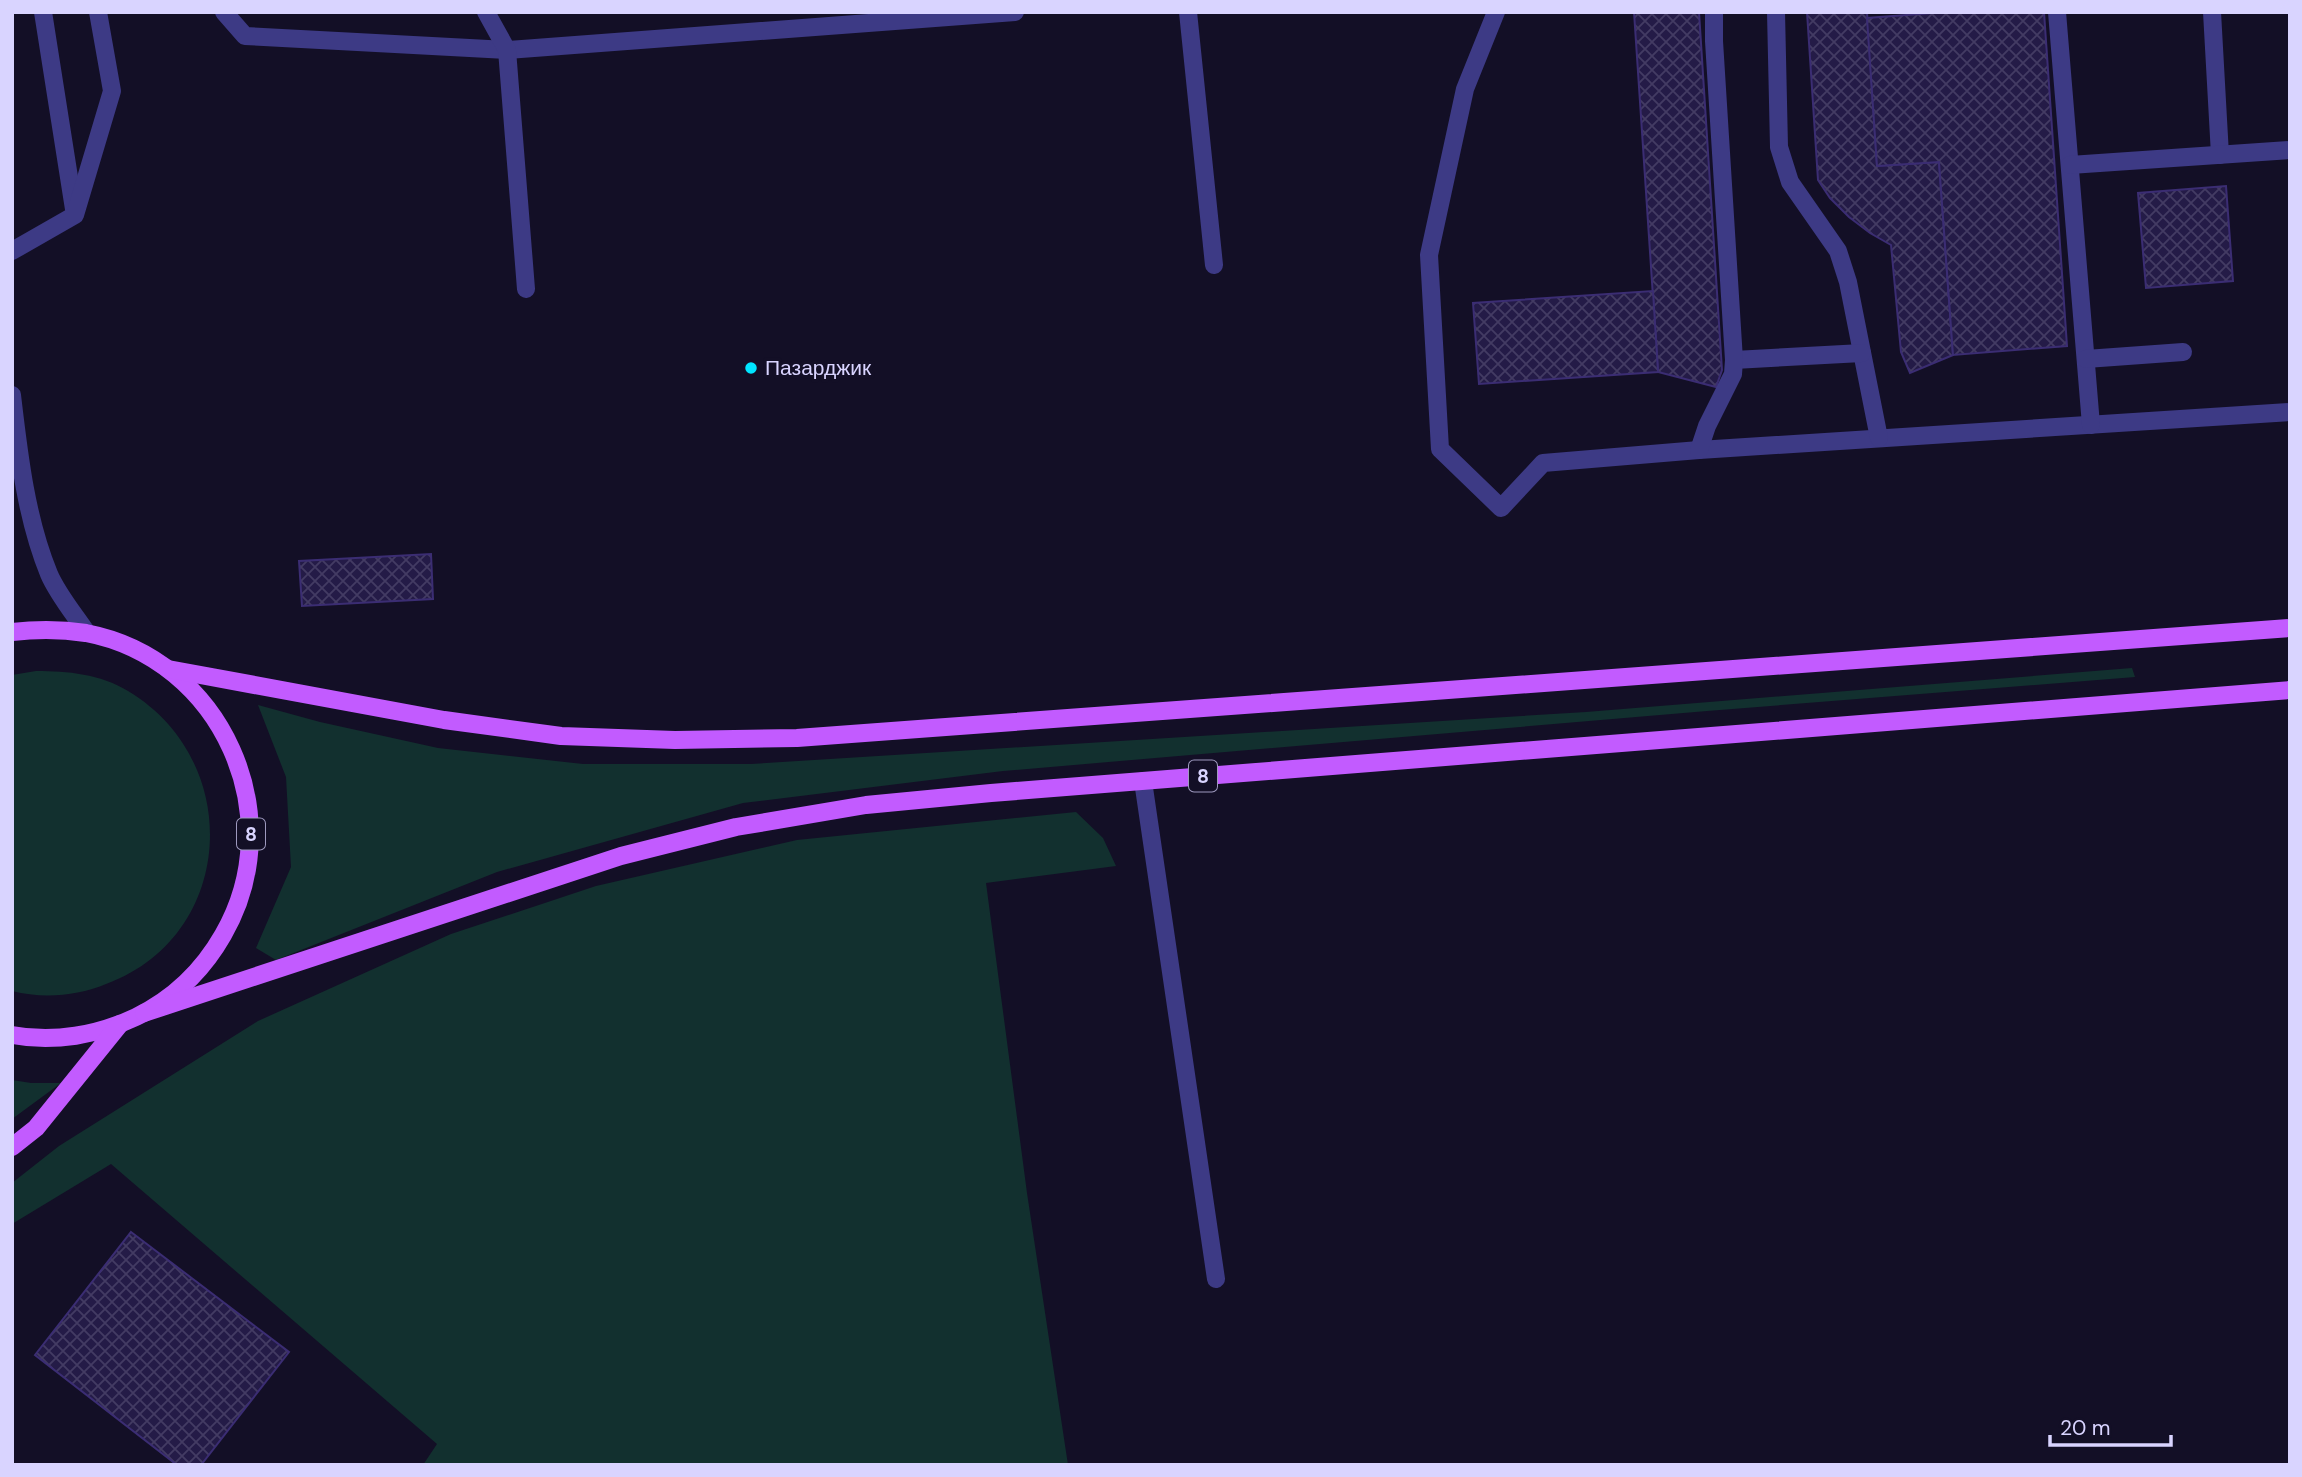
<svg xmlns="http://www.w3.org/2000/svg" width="2302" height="1477" font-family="'DM Sans',sans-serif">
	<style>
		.grass { fill: #12302f }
		.building { fill: url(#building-cross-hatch); stroke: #3b2d73; stroke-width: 2 }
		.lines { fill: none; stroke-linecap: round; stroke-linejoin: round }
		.service { stroke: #3d3a85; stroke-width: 18 }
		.minor { stroke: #3d3a85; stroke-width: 18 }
		.primary { stroke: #c25bff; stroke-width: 18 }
		.poi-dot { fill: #00e5ff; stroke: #130f26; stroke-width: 2.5 }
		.labels { text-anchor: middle; stroke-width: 7; stroke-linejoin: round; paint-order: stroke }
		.shield { fill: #130f26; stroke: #9e99be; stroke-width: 2 }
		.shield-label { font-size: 19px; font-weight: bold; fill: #d9d4ff }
		.poi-label { font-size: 21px; fill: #d9d4ff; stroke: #130f26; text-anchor: start }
	</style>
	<defs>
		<pattern id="building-cross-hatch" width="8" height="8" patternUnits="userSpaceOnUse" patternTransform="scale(1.75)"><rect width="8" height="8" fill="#241b47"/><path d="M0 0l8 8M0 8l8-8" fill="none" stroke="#433b63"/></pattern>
	</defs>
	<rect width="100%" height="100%" fill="#130f26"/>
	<!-- grass -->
	<g class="grass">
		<path d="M 2132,668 L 2135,677 L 1707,711 L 1003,771 L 743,803 L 497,872 L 276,960 L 256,948 L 291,867 L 286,777 L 258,705 L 320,722 L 438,748 L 583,764 L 751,764 L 1586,712 Z"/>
		<path d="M 36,671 C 68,671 100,674 128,691 C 245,761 236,936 106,984 C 77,996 43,999 12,991 L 12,675 Z"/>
		<path d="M 1076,812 L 1103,838 L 1116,866 L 986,883 L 1027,1193 L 1068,1465 L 423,1465 L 437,1444 L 111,1164 L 12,1224 L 12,1183 L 59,1146 L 258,1021 L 451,934 L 596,886 L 797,840 Z"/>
		<path d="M 12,1080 L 31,1083 L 61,1083 L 12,1119 Z"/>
	</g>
	<!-- building -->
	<g class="building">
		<path d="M 1634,12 L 1699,12 L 1722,370 L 1716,387 L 1658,372 Z"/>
		<path d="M 1807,12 L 1867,12 L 1877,166 L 1939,162 L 1953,355 L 1910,373 L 1901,352 L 1891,245 L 1870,233 L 1849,217 L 1830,198 L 1818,180 Z"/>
		<path d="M 1946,12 L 2044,12 L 2067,346 L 1953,355 L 1939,162 L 1877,166 L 1867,18 Z"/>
		<path d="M 2226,186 L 2233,281 L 2146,288 L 2138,193 Z"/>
		<path d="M 1653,291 L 1658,372 L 1479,384 L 1473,303 Z"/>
		<path d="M 431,554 L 433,599 L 302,606 L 299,561 Z"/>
		<path d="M 131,1232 L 289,1352 L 201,1465 L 177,1465 L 35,1355 Z"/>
	</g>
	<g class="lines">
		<!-- service -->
		<g class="service">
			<path d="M 43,12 L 74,209"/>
			<path d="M 224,12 L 245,36 L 507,50 L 1015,12"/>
			<path d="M 486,12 L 507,50 L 526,289"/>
			<path d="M 1188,12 L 1214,265"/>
			<path d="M 1496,12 L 1465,89 L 1429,255 L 1440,449 L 1501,508 L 1543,463 L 1699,450 L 2290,412"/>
			<path d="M 1776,12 L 1779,147 L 1790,182 L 1838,251 L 1848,282 L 1879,438"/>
			<path d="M 2057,12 L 2091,425"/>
			<path d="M 2212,12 L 2220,155"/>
			<path d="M 2070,165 L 2290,150"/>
			<path d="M 12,251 L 75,215 L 112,91 L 98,12"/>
			<path d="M 2086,359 L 2183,352"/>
			<path d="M 1734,360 L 1862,353"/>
			<path d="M 1699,450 L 1707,426 L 1733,374 L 1734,360 L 1714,41 L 1714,12"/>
			<path d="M 1143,781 L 1216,1279"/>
		</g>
		<!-- minor -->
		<path class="minor" d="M 12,395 C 19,455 26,518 49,574 C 58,595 75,615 87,633"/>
		<!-- primary -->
		<g class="primary">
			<path d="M 12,632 C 37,629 61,629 86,633 C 222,659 292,816 223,935 C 203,970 173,999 136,1017 C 98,1035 54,1043 12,1035"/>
			<path d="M 168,669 L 444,720 L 561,736 L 675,740 L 797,738 L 932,728 L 2290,628"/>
			<path d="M 144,1013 L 621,856 L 736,827 L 866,805 L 991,793 L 2290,690"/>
			<path d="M 12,1147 L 36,1128 L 120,1024"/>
		</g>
	</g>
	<!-- markers -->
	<circle class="poi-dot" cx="751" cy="368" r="7"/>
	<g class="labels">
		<!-- shield labels -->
		<g class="shield">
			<rect x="1189" y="760.5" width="28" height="31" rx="5"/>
			<rect x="237" y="818.5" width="28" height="31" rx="5"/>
		</g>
		<g class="shield-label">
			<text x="1203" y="783">8</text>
			<text x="251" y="841">8</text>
		</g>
		<!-- poi labels -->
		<g class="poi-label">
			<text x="765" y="375">Пазарджик</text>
		</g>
	</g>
	<!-- border -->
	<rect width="2302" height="1477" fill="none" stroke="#d9d4ff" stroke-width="28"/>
	<!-- scale -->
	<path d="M2050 1435v10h121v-10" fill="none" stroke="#d9d4ff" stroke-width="3.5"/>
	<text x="2060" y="1435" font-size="21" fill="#d9d4ff" stroke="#130f26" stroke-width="5" paint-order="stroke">20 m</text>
</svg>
